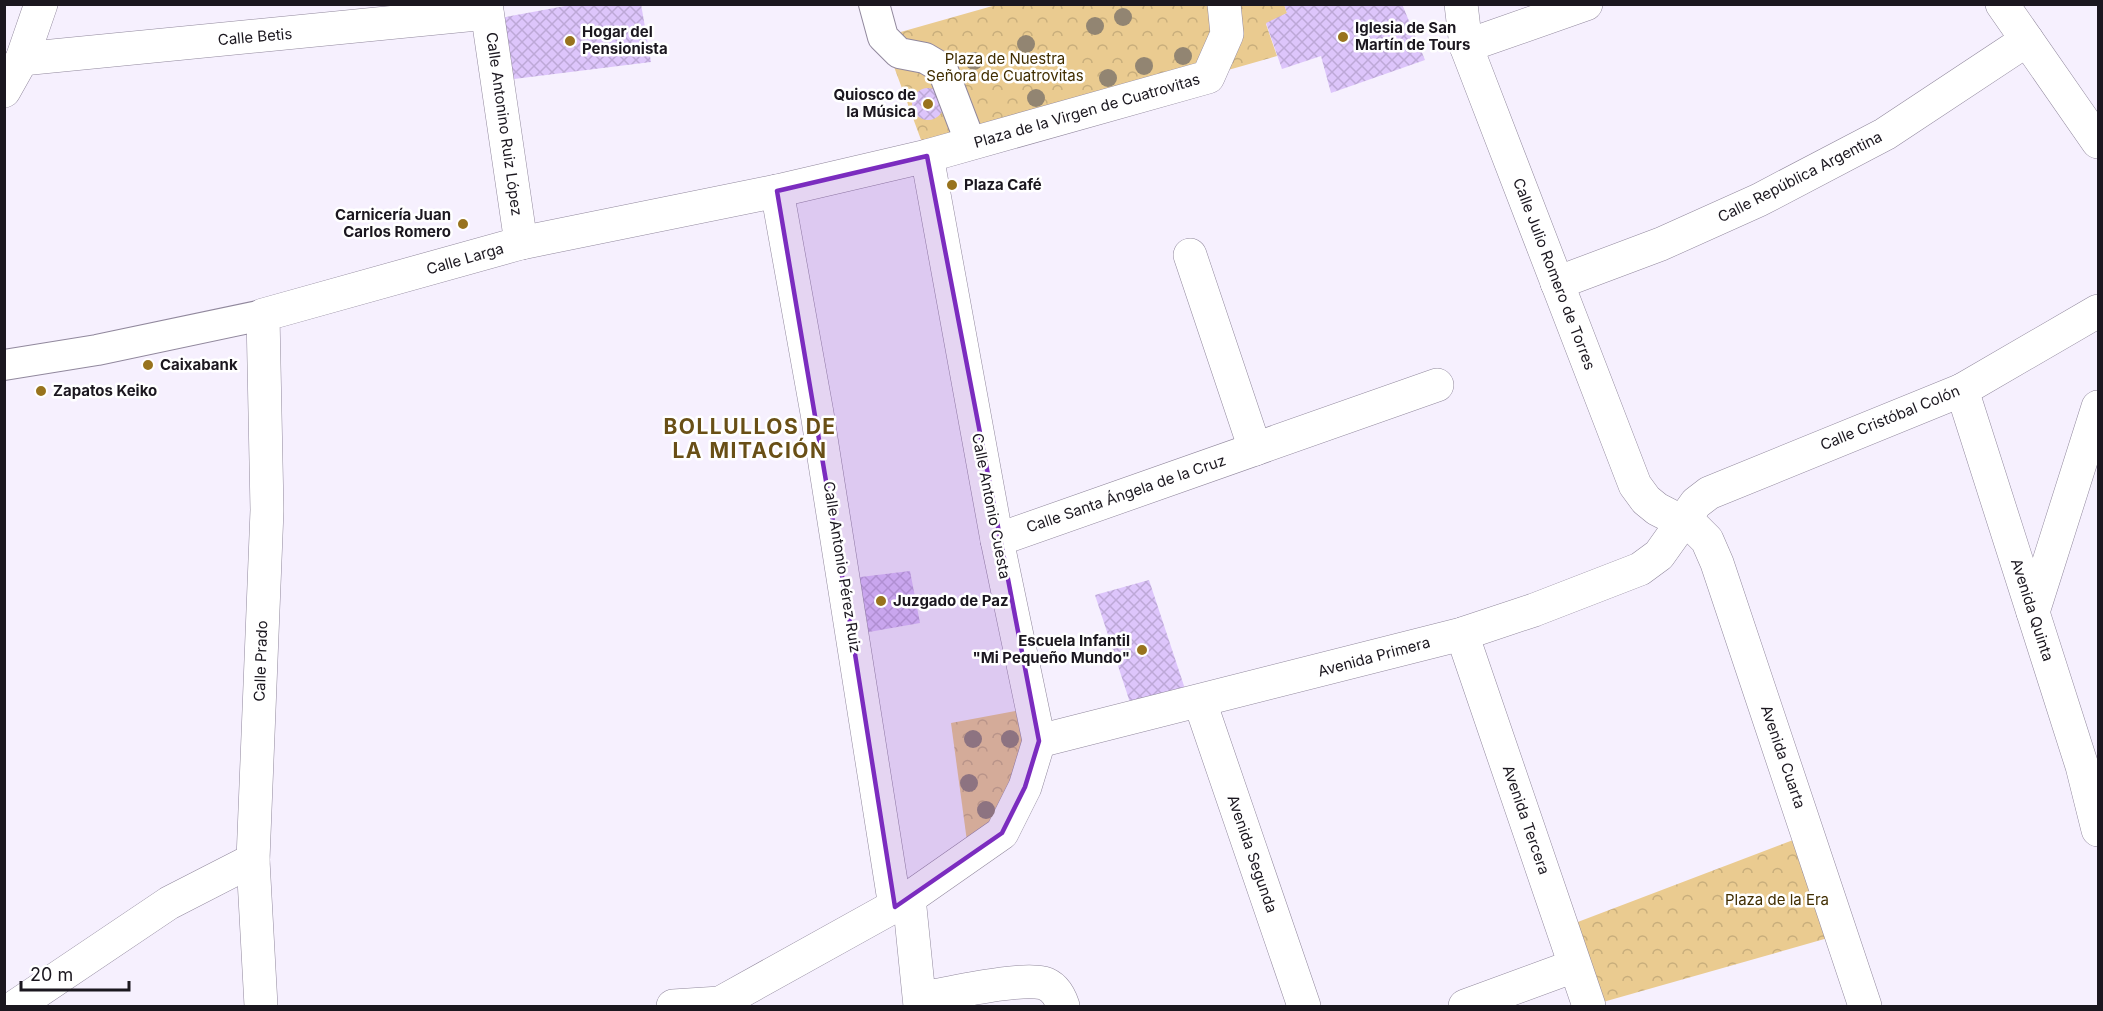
<svg xmlns="http://www.w3.org/2000/svg" width="2103" height="1011" font-family="Inter,sans-serif">
	<style>
		.forest { fill: url(#forest-crowns) }
		.building { fill: url(#building-cross-hatch) }
		.lines { fill: none; stroke-linecap: round; stroke-linejoin: round }
		.pedestrian-casing { stroke: #91889d; stroke-width: 32 }
		.minor-casing { stroke: #91889d; stroke-width: 34 }
		.pedestrian { stroke: #fff; stroke-width: 30 }
		.minor { stroke: #fff; stroke-width: 33 }
		.tree { fill: #928572 }
		.marked { fill: #7b2cbf; fill-opacity: 0.2; stroke: #7b2cbf; stroke-width: 4.5; stroke-linejoin: round }
		.poi-dot { fill: #98731d; stroke: #fff; stroke-width: 2 }
		.labels { text-anchor: middle; stroke-width: 5; stroke-linejoin: round; paint-order: stroke }
		.poi-label { font-size: 15px; font-weight: bold; fill: #1b171f; stroke: #fff; text-anchor: start }
		.street-label { font-size: 15px; fill: #1b171f; stroke: #fff }
		.park-label { font-size: 15px; fill: #402d00; stroke: #fff }
		.district-label { font-size: 21px; font-weight: bold; letter-spacing: 1.5px; fill: #694f16; stroke: #fff }
	</style>
	<defs>
		<pattern id="forest-crowns" width="20" height="18" patternUnits="userSpaceOnUse" patternTransform="scale(1.5)"><rect width="20" height="18" fill="#eacb90"/><path d="M2 6a3 3 0 1 1 6 0M12 15a3 3 0 1 1 6 0" fill="none" stroke="#c8ae7c"/></pattern>
		<pattern id="building-cross-hatch" width="8" height="8" patternUnits="userSpaceOnUse" patternTransform="scale(1.5)"><rect width="8" height="8" fill="#ddc5fb"/><path d="M0 0l8 8M0 8l8-8" fill="none" stroke="#bda8d7"/></pattern>
	</defs>
	<rect width="100%" height="100%" fill="#f6f0fe"/>
	<!-- forest -->
	<g class="forest">
		<path d="M 1284,4 L 1287,13 L 1266,24 L 1277,56 L 927,156 L 883,37 L 996,5 Z"/>
		<path d="M 1032,708 L 1039,741 L 969,856 L 951,723 Z"/>
		<path d="M 1809,834 L 1842,934 L 1589,1006 L 1562,928 Z"/>
	</g>
	<!-- building -->
	<g class="building">
		<path d="M 576,4 L 641,4 L 651,62 L 498,81 L 489,20 Z"/>
		<path d="M 1284,4 L 1402,4 L 1425,60 L 1331,93 L 1321,56 L 1282,69 L 1266,23 L 1287,13 Z"/>
		<circle cx="928" cy="104" r="16"/>
		<path d="M 910,571 L 920,623 L 852,635 L 844,579 Z"/>
		<path d="M 1149,580 L 1190,704 L 1135,718 L 1095,595 Z"/>
	</g>
	<g class="lines">
		<defs>
			<g id="pedestrian">
				<path d="M 874,4 L 883,37 L 899,53 L 925,58 L 942,68 L 971,144"/>
				<path d="M 4,365 L 97,350 L 263,315"/>
			</g>
			<g id="minor">
				<path d="M 486,4 L 521,243"/>
				<path d="M 1461,4 L 1466,46 L 1635,485 L 1646,500 L 1657,509 L 1696,529 L 1707,540 L 1717,563 L 1865,1006"/>
				<path d="M 2002,4 L 2098,142"/>
				<path d="M 1466,46 L 1586,4"/>
				<path d="M 22,59 L 487,13"/>
				<path d="M 4,91 L 22,59 L 41,4"/>
				<path d="M 777,191 L 817,413 L 895,907"/>
				<path d="M 1190,255 L 1255,449"/>
				<path d="M 1557,283 L 1661,244 L 1759,200 L 1885,134 L 2027,40"/>
				<path d="M 1962,390 L 2082,766 L 2098,830"/>
				<path d="M 997,540 L 1437,385"/>
				<path d="M 2033,612 L 2098,407"/>
				<path d="M 1462,634 L 1589,1006"/>
				<path d="M 1200,702 L 1304,1006"/>
				<path d="M 1039,741 L 1462,634 L 1534,610 L 1640,569 L 1659,555 L 1696,503 L 1709,493 L 1962,390 L 2098,311"/>
				<path d="M 909,898 L 920,1006"/>
				<path d="M 920,998 C 949,994 1018,977 1043,983 C 1054,986 1060,997 1063,1006"/>
				<path d="M 16,1006 L 169,903 L 253,860"/>
				<path d="M 261,1006 L 253,860 L 267,510 L 263,315 L 521,243 L 777,191 L 927,156 L 1208,77 L 1227,34 L 1224,4"/>
				<path d="M 673,1006 L 720,1003 L 909,898 L 1002,833 L 1025,787 L 1039,741 L 997,540 L 927,156"/>
				<path d="M 1465,1006 L 1574,966"/>
			</g>
		</defs>
		<!-- pedestrian casing -->
		<use href="#pedestrian" class="pedestrian-casing"/>
		<!-- minor casing -->
		<use href="#minor" class="minor-casing"/>
		<!-- pedestrian -->
		<use href="#pedestrian" class="pedestrian"/>
		<!-- minor -->
		<use href="#minor" class="minor"/>
	</g>
	<!-- trees -->
	<g class="tree">
		<circle cx="1123" cy="17" r="9"/>
		<circle cx="1095" cy="26" r="9"/>
		<circle cx="1026" cy="44" r="9"/>
		<circle cx="1183" cy="56" r="9"/>
		<circle cx="974" cy="61" r="9"/>
		<circle cx="1144" cy="66" r="9"/>
		<circle cx="1108" cy="78" r="9"/>
		<circle cx="1036" cy="98" r="9"/>
		<circle cx="973" cy="739" r="9"/>
		<circle cx="1010" cy="739" r="9"/>
		<circle cx="969" cy="783" r="9"/>
		<circle cx="986" cy="810" r="9"/>
	</g>
	<!-- marked area -->
	<path class="marked" d="M 927,156 L 1039,741 L 1025,787 L 1002,833 L 895,907 L 852,635 L 777,191 Z"/>
	<!-- markers -->
	<g class="poi-dot">
		<circle cx="1343" cy="37" r="6"/>
		<circle cx="570" cy="41" r="6"/>
		<circle cx="928" cy="104" r="6"/>
		<circle cx="952" cy="185" r="6"/>
		<circle cx="463" cy="224" r="6"/>
		<circle cx="148" cy="365" r="6"/>
		<circle cx="41" cy="391" r="6"/>
		<circle cx="881" cy="601" r="6"/>
		<circle cx="1142" cy="650" r="6"/>
	</g>
	<g class="labels">
		<!-- poi labels -->
		<g class="poi-label">
			<text x="1355" y="33">Iglesia de San<tspan x="1355" dy="17">Martín de Tours</tspan></text>
			<text x="582" y="37">Hogar del<tspan x="582" dy="17">Pensionista</tspan></text>
			<text x="916" y="100" text-anchor="end">Quiosco de<tspan x="916" dy="17">la Música</tspan></text>
			<text x="964" y="190">Plaza Café</text>
			<text x="451" y="220" text-anchor="end">Carnicería Juan<tspan x="451" dy="17">Carlos Romero</tspan></text>
			<text x="160" y="370">Caixabank</text>
			<text x="53" y="396">Zapatos Keiko</text>
			<text x="893" y="606">Juzgado de Paz</text>
			<text x="1130" y="646" text-anchor="end">Escuela Infantil<tspan x="1130" dy="17">"Mi Pequeño Mundo"</tspan></text>
		</g>
		<!-- street labels -->
		<g class="street-label">
			<text transform="translate(255 37) rotate(-5)" y="5">Calle Betis</text>
			<text transform="translate(1087 111) rotate(-16)" y="5">Plaza de la Virgen de Cuatrovitas</text>
			<text transform="translate(504 124) rotate(82)" y="5">Calle Antonino Ruiz López</text>
			<text transform="translate(1800 177) rotate(-27)" y="5">Calle República Argentina</text>
			<text transform="translate(465 259) rotate(-16)" y="5">Calle Larga</text>
			<text transform="translate(1554 274) rotate(69)" y="5">Calle Julio Romero de Torres</text>
			<text transform="translate(1890 418) rotate(-22)" y="5">Calle Cristóbal Colón</text>
			<text transform="translate(1126 494) rotate(-19)" y="5">Calle Santa Ángela de la Cruz</text>
			<text transform="translate(991 506) rotate(79)" y="5">Calle Antonio Cuesta</text>
			<text transform="translate(842 567) rotate(81)" y="5">Calle Antonio Pérez Ruiz</text>
			<text transform="translate(2032 610) rotate(72)" y="5">Avenida Quinta</text>
			<text transform="translate(1374 657) rotate(-15)" y="5">Avenida Primera</text>
			<text transform="translate(261 661) rotate(-88)" y="5">Calle Prado</text>
			<text transform="translate(1783 757) rotate(71)" y="5">Avenida Cuarta</text>
			<text transform="translate(1526 820) rotate(71)" y="5">Avenida Tercera</text>
			<text transform="translate(1252 854) rotate(71)" y="5">Avenida Segunda</text>
		</g>
		<!-- park labels -->
		<g class="park-label">
			<text x="1005" y="64">Plaza de Nuestra<tspan x="1005" dy="17">Señora de Cuatrovitas</tspan></text>
			<text x="1777" y="905">Plaza de la Era</text>
		</g>
		<!-- district labels -->
		<g class="district-label">
			<text x="750" y="434">BOLLULLOS DE<tspan x="750" dy="24">LA MITACIÓN</tspan></text>
		</g>
	</g>
	<!-- border -->
	<rect width="2103" height="1011" fill="none" stroke="#1b171f" stroke-width="12"/>
	<!-- scale -->
	<path d="M21 981v9h108v-9" fill="none" stroke="#1b171f" stroke-width="3"/>
	<text x="30" y="981" font-size="18" fill="#1b171f" stroke="#ffffff" stroke-width="4.5" paint-order="stroke">20 m</text>
</svg>
